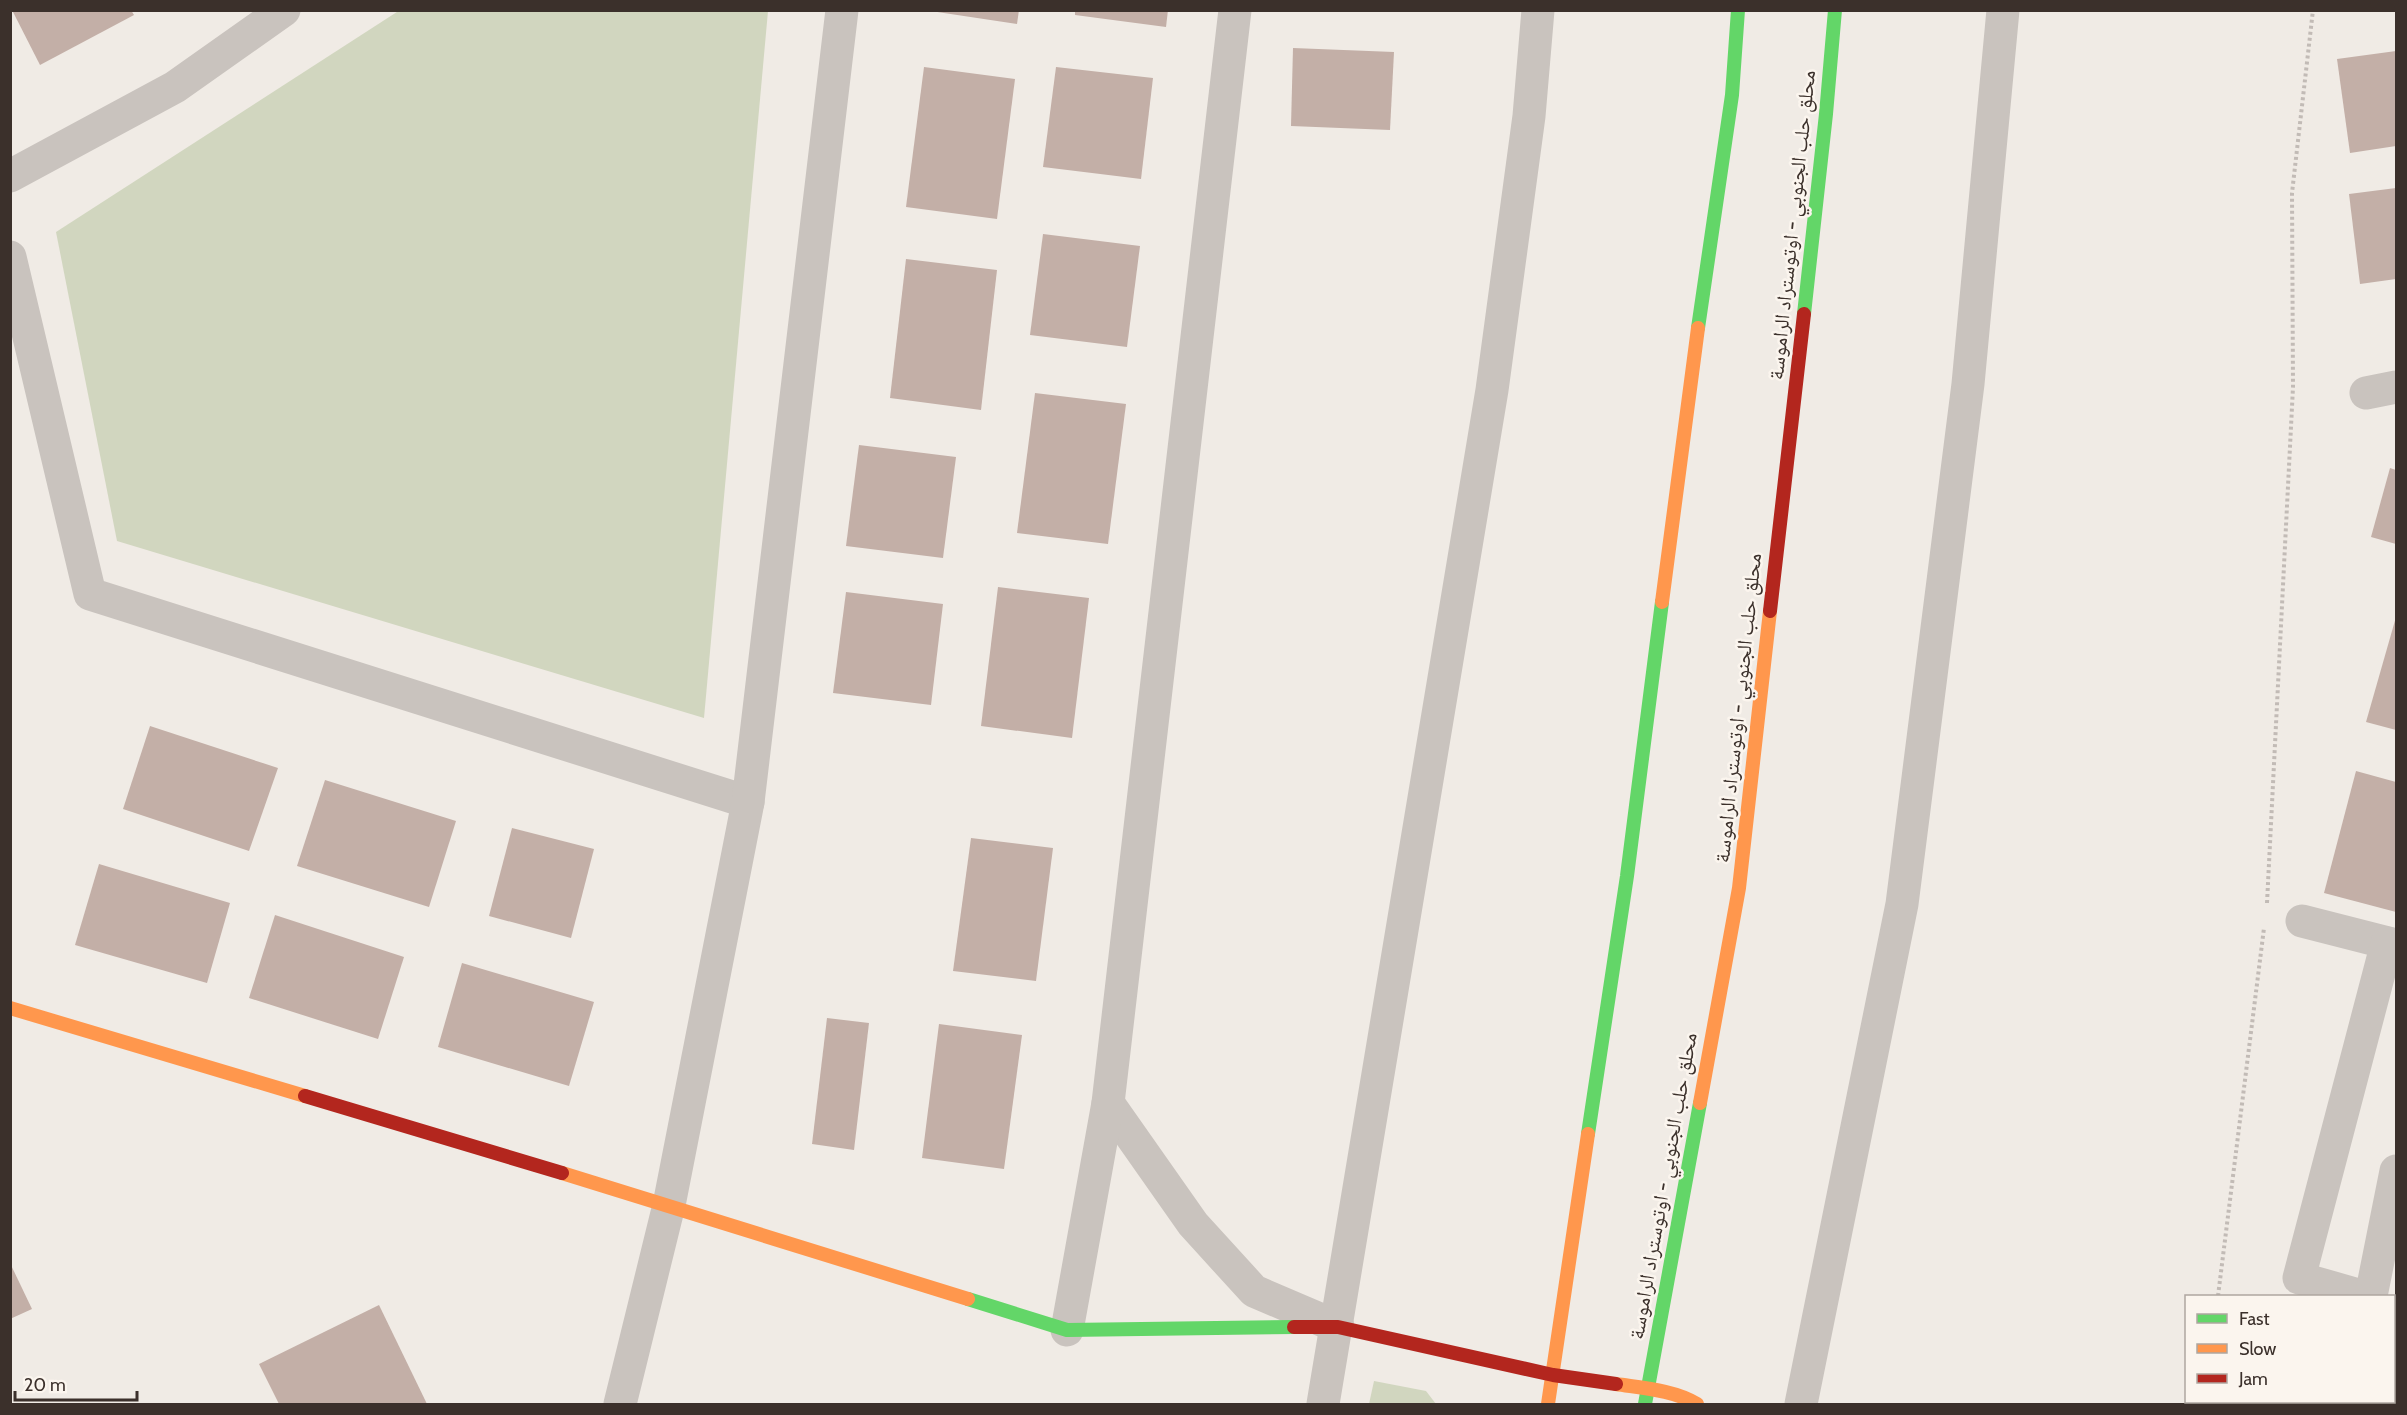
<svg xmlns="http://www.w3.org/2000/svg" width="2407" height="1415" font-family="Cabin,'Noto Naskh Arabic',sans-serif">
	<style>
		.green { fill: #d1d6bf }
		.building { fill: #c3afa7 }
		.lines { fill: none; stroke-linecap: round; stroke-linejoin: round }
		.path { stroke: #c2bbb6; stroke-width: 4; stroke-dasharray: 3 3; stroke-linecap: butt }
		.street { stroke: #c9c3be; stroke-width: 33 }
		.fast { stroke: #63d668; stroke-width: 14 }
		.slow { stroke: #ff974d; stroke-width: 14 }
		.jam { stroke: #b3261e; stroke-width: 14 }
		.labels { text-anchor: middle; stroke-width: 5; stroke-linejoin: round; paint-order: stroke }
		.street-label { font-size: 21px; fill: #3b302b; stroke: #fbf5ee }
	</style>
	<rect width="100%" height="100%" fill="#f0ebe5"/>
	<!-- green -->
	<g class="green">
		<path d="M 400,10 L 768,11 L 704,718 L 117,541 L 56,232 Z"/>
		<path d="M 1374,1381 L 1426,1391 L 1436,1404 L 1369,1404 Z"/>
	</g>
	<!-- building -->
	<g class="building">
		<path d="M 12,10 L 131,10 L 134,15 L 40,65 Z"/>
		<path d="M 924,10 L 1019,10 L 1017,24 Z"/>
		<path d="M 1075,10 L 1168,10 L 1166,27 L 1075,15 Z"/>
		<path d="M 1293,48 L 1394,52 L 1390,130 L 1291,126 Z"/>
		<path d="M 2396,51 L 2396,146 L 2350,153 L 2337,59 Z"/>
		<path d="M 924,67 L 1015,79 L 997,219 L 906,207 Z"/>
		<path d="M 1056,67 L 1153,78 L 1141,179 L 1043,167 Z"/>
		<path d="M 2396,188 L 2396,279 L 2360,284 L 2349,194 Z"/>
		<path d="M 1043,234 L 1140,246 L 1127,347 L 1030,335 Z"/>
		<path d="M 906,259 L 997,270 L 981,410 L 890,398 Z"/>
		<path d="M 1035,393 L 1126,404 L 1108,544 L 1017,533 Z"/>
		<path d="M 859,445 L 956,457 L 943,558 L 846,546 Z"/>
		<path d="M 2390,468 L 2396,470 L 2396,544 L 2371,537 Z"/>
		<path d="M 998,587 L 1089,598 L 1072,738 L 981,726 Z"/>
		<path d="M 846,592 L 943,604 L 931,705 L 833,693 Z"/>
		<path d="M 2396,617 L 2396,730 L 2366,722 Z"/>
		<path d="M 150,726 L 278,768 L 249,851 L 123,809 Z"/>
		<path d="M 2356,771 L 2396,782 L 2396,912 L 2324,893 Z"/>
		<path d="M 325,780 L 456,821 L 429,907 L 297,866 Z"/>
		<path d="M 512,828 L 594,849 L 571,938 L 489,916 Z"/>
		<path d="M 971,838 L 1053,848 L 1036,981 L 953,971 Z"/>
		<path d="M 99,864 L 230,903 L 207,983 L 75,945 Z"/>
		<path d="M 275,915 L 404,957 L 378,1039 L 249,998 Z"/>
		<path d="M 462,963 L 594,1002 L 569,1086 L 438,1047 Z"/>
		<path d="M 827,1018 L 869,1023 L 854,1150 L 812,1144 Z"/>
		<path d="M 939,1024 L 1022,1035 L 1004,1169 L 922,1158 Z"/>
		<path d="M 10,1263 L 32,1309 L 10,1319 Z"/>
		<path d="M 379,1305 L 427,1404 L 279,1404 L 259,1364 Z"/>
	</g>
	<g class="lines">
		<!-- path -->
		<g class="path">
			<path d="M 2267,903 L 2293,387 L 2292,193 L 2313,10"/>
			<path d="M 2218,1296 L 2264,928"/>
			<path d="M 2193,1404 L 2194,1402"/>
		</g>
		<!-- street -->
		<g class="street">
			<path d="M 10,176 L 175,87 L 284,10"/>
			<path d="M 10,257 L 90,594 L 748,802"/>
			<path d="M 2366,393 L 2396,387"/>
			<path d="M 2302,921 L 2396,945"/>
			<path d="M 1108,1103 L 1193,1224 L 1254,1291 L 1338,1327"/>
			<path d="M 2362,1296 L 2299,1278 L 2387,943"/>
			<path d="M 2371,1296 L 2396,1171"/>
			<path d="M 1067,1330 L 1108,1103 L 1235,10"/>
			<path d="M 2378,1402 L 2378,1404"/>
			<path d="M 620,1404 L 669,1205 L 748,802 L 842,10"/>
			<path d="M 1323,1404 L 1492,390 L 1529,116 L 1538,10"/>
			<path d="M 1801,1404 L 1902,904 L 1968,384 L 2003,10"/>
		</g>
		<!-- fast -->
		<g class="fast">
			<path d="M 1804,314 L 1826,114 L 1835,10"/>
			<path d="M 1698,328 L 1732,95 L 1738,10"/>
			<path d="M 1588,1134 L 1627,876 L 1662,602"/>
			<path d="M 968,1299 L 1067,1330 L 1294,1327"/>
			<path d="M 1645,1404 L 1700,1103"/>
		</g>
		<!-- slow -->
		<g class="slow">
			<path d="M 1662,602 L 1698,328"/>
			<path d="M 10,1008 L 305,1096"/>
			<path d="M 1700,1103 L 1739,888 L 1770,611"/>
			<path d="M 562,1173 L 968,1299"/>
			<path d="M 1616,1384 C 1642,1388 1674,1390 1697,1404"/>
			<path d="M 1548,1404 L 1588,1134"/>
		</g>
		<!-- jam -->
		<g class="jam">
			<path d="M 1770,611 L 1804,314"/>
			<path d="M 305,1096 L 562,1173"/>
			<path d="M 1294,1327 L 1338,1327 L 1553,1375 L 1616,1384"/>
		</g>
	</g>
	<g class="labels">
		<!-- street labels -->
		<g class="street-label">
			<text transform="translate(1792 225) rotate(-84)" y="7">محلق حلب الجنوبي - اوتوستراد الراموسة</text>
			<text transform="translate(1738 708) rotate(-84)" y="7">محلق حلب الجنوبي - اوتوستراد الراموسة</text>
			<text transform="translate(1663 1186) rotate(-80)" y="7">محلق حلب الجنوبي - اوتوستراد الراموسة</text>
		</g>
	</g>
	<!-- border -->
	<rect width="2407" height="1415" fill="none" stroke="#3b302b" stroke-width="24"/>
	<!-- legend -->
	<rect x="2185" y="1295" width="210" height="108" fill="#fbf5ee" stroke="#aea6a0" stroke-width="1.5"/>
	<rect x="2197" y="1314" width="30" height="9" fill="#63d668" stroke="#aea6a0" stroke-width="1.5"/>
	<text x="2239" y="1325" font-size="18" fill="#3b302b">Fast</text>
	<rect x="2197" y="1344" width="30" height="9" fill="#ff974d" stroke="#aea6a0" stroke-width="1.5"/>
	<text x="2239" y="1355" font-size="18" fill="#3b302b">Slow</text>
	<rect x="2197" y="1374" width="30" height="9" fill="#b3261e" stroke="#aea6a0" stroke-width="1.5"/>
	<text x="2239" y="1385" font-size="18" fill="#3b302b">Jam</text>
	<!-- scale -->
	<path d="M15 1391v9h122v-9" fill="none" stroke="#3b302b" stroke-width="3"/>
	<text x="24" y="1391" font-size="18" fill="#3b302b" stroke="#fbf5ee" stroke-width="4.5" paint-order="stroke">20 m</text>
</svg>
